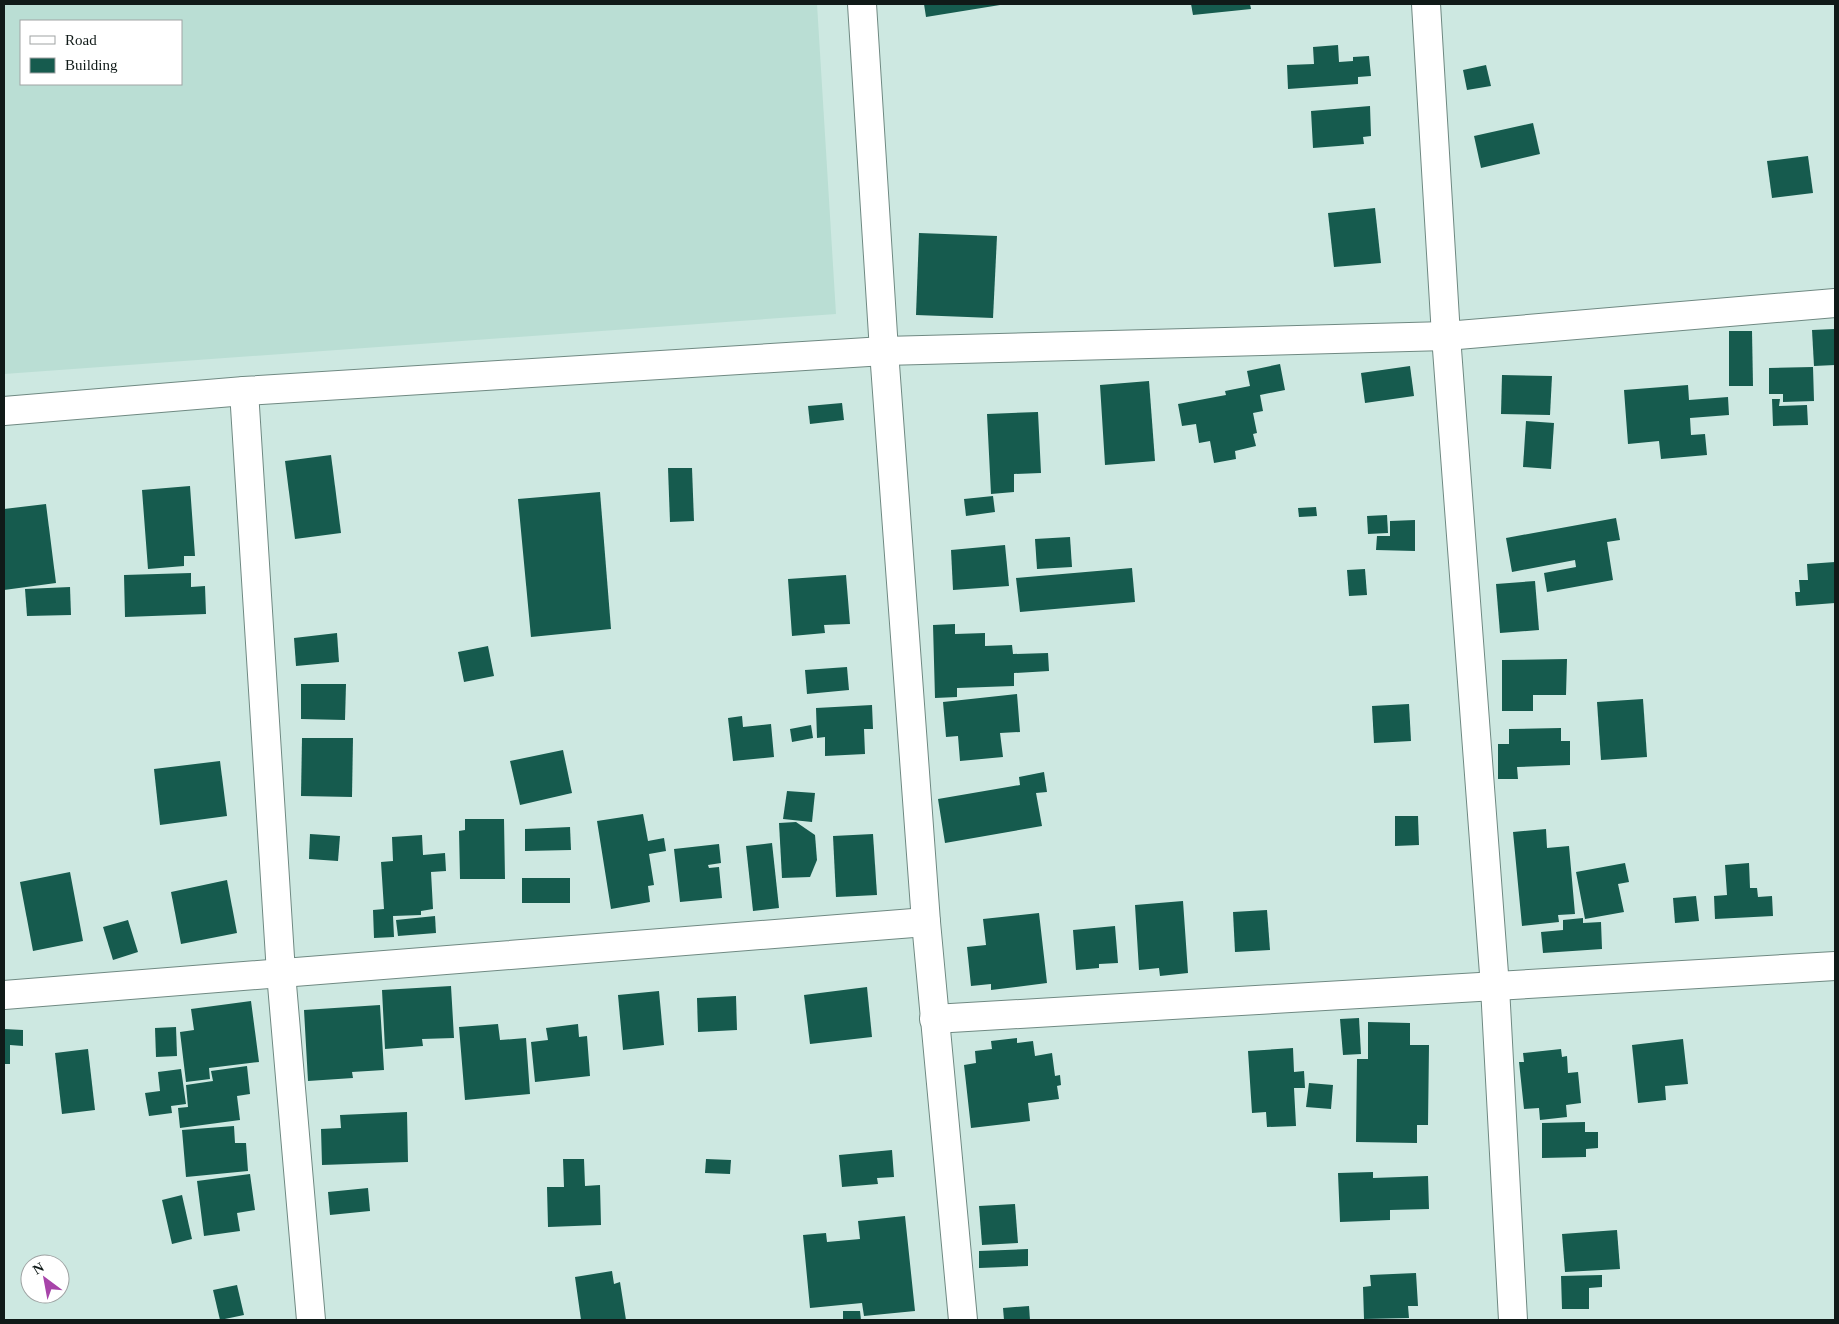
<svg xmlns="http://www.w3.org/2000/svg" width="1839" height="1324" font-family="Georgia,serif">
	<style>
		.built { fill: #baded4; fill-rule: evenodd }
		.building { fill: #165b4e }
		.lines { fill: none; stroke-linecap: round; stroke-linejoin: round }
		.street-casing { stroke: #6f8982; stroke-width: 30 }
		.street { stroke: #fff; stroke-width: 28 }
	</style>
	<rect width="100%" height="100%" fill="#cde8e1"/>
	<!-- built -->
	<path class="built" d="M 4,4 L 817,4 L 836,314 L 4,374 ZM 21,21 L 181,21 L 181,84 L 21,84 Z"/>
	<!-- building -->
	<g class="building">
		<path d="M 924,4 L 1000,4 L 1000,5 L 926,17 Z"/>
		<path d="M 1191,4 L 1250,4 L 1251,9 L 1193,15 Z"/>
		<path d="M 1338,45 L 1339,62 L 1353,61 L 1353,57 L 1369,56 L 1371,76 L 1358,77 L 1358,84 L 1288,89 L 1287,65 L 1314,64 L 1313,47 Z"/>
		<path d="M 1486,65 L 1491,86 L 1467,90 L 1463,70 Z"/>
		<path d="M 1370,106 L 1371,136 L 1363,137 L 1364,144 L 1313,148 L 1311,111 Z"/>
		<path d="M 1533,123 L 1540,154 L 1481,168 L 1474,136 Z"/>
		<path d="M 1808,156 L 1813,193 L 1772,198 L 1767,161 Z"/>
		<path d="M 1375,208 L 1381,263 L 1334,267 L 1328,213 Z"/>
		<path d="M 919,233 L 997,236 L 993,318 L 916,315 Z"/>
		<path d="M 1835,329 L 1835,365 L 1814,366 L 1812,330 Z"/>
		<path d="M 1729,331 L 1752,331 L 1753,386 L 1729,386 Z"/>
		<path d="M 1280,364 L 1285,390 L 1260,395 L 1263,411 L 1253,413 L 1257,433 L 1253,434 L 1256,446 L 1235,451 L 1236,459 L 1214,463 L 1210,441 L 1199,443 L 1196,424 L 1182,426 L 1178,404 L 1226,395 L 1225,391 L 1250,386 L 1247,371 Z"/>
		<path d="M 1410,366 L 1414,396 L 1365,403 L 1361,373 Z"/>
		<path d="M 1813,367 L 1814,401 L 1783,402 L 1783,394 L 1769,394 L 1769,368 Z"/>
		<path d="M 1502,375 L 1552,376 L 1550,415 L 1501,414 Z"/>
		<path d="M 1149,381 L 1155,461 L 1105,465 L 1100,385 Z"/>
		<path d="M 1688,385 L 1689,400 L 1728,397 L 1729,415 L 1690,418 L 1691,435 L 1705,434 L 1707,455 L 1661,459 L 1659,441 L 1628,444 L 1624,390 Z"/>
		<path d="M 1772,399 L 1780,399 L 1779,406 L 1807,405 L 1808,425 L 1773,426 Z"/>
		<path d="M 842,403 L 844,420 L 810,424 L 808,406 Z"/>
		<path d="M 1038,412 L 1041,473 L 1014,474 L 1014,492 L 991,494 L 987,414 Z"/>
		<path d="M 1526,421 L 1554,423 L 1551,469 L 1523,467 Z"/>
		<path d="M 331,455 L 341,533 L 295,539 L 285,461 Z"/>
		<path d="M 668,468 L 692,468 L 694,521 L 670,522 Z"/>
		<path d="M 190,486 L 195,556 L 184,556 L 184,566 L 148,569 L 142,490 Z"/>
		<path d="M 600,492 L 611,629 L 531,637 L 518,499 Z"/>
		<path d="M 993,496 L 995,512 L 966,516 L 964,499 Z"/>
		<path d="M 46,504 L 56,583 L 4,590 L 4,509 Z"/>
		<path d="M 1316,507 L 1317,516 L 1299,517 L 1298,508 Z"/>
		<path d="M 1387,515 L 1388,533 L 1368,534 L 1367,516 Z"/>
		<path d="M 1616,518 L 1620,540 L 1607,542 L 1613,580 L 1547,592 L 1544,573 L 1576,567 L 1575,560 L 1512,572 L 1506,538 Z"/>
		<path d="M 1415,520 L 1415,551 L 1376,550 L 1377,536 L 1390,536 L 1390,521 Z"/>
		<path d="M 1070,537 L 1072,567 L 1037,569 L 1035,539 Z"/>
		<path d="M 1005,545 L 1009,586 L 953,590 L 951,550 Z"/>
		<path d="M 1835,562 L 1835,603 L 1796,606 L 1795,592 L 1800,592 L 1799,580 L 1808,580 L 1807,564 Z"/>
		<path d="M 1132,568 L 1135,602 L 1020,612 L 1016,578 Z"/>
		<path d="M 1365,569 L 1367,595 L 1349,596 L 1347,570 Z"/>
		<path d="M 191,573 L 191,587 L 205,586 L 206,614 L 125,617 L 124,575 Z"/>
		<path d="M 846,575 L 850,624 L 824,625 L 825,633 L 792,636 L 788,579 Z"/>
		<path d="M 1535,581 L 1539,630 L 1500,633 L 1496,584 Z"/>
		<path d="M 70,587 L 71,615 L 27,616 L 25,589 Z"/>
		<path d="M 955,624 L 955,634 L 985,633 L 985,646 L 1012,645 L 1013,654 L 1048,653 L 1049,671 L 1014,673 L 1014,686 L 957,688 L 957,697 L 935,698 L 933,625 Z"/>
		<path d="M 337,633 L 339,662 L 296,666 L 294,638 Z"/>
		<path d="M 488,646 L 494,676 L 464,682 L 458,652 Z"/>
		<path d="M 1567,659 L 1566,695 L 1533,695 L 1533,711 L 1502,711 L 1502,660 Z"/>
		<path d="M 847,667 L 849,690 L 807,694 L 805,670 Z"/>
		<path d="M 301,684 L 346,684 L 345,720 L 301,719 Z"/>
		<path d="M 1017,694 L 1020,732 L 1000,733 L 1003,757 L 960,761 L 958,736 L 946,737 L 943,702 Z"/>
		<path d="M 1643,699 L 1647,757 L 1601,760 L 1597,702 Z"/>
		<path d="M 1409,704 L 1411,741 L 1374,743 L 1372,706 Z"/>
		<path d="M 872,705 L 873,729 L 864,729 L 865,754 L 825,756 L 825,737 L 817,738 L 816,708 Z"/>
		<path d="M 742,716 L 743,727 L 771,724 L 774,757 L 733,761 L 728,718 Z"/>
		<path d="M 811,725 L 813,738 L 792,742 L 790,729 Z"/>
		<path d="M 1561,728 L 1561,741 L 1570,741 L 1570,765 L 1517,767 L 1518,779 L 1498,779 L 1498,744 L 1509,744 L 1509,729 Z"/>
		<path d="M 302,738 L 353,738 L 352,797 L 301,796 Z"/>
		<path d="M 563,750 L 572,793 L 520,805 L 510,761 Z"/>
		<path d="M 220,761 L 227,816 L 160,825 L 154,769 Z"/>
		<path d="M 1044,772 L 1047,792 L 1036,793 L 1042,826 L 945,843 L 938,799 L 1020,785 L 1019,777 Z"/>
		<path d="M 787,791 L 815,793 L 812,822 L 783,819 Z"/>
		<path d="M 643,814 L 648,841 L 664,838 L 666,851 L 649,854 L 654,885 L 648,886 L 650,902 L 611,909 L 597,821 Z"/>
		<path d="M 1395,816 L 1418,816 L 1419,845 L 1395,846 Z"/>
		<path d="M 465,819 L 504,819 L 505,879 L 460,879 L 459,831 L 465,830 Z"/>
		<path d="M 796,822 L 815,835 L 817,860 L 810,877 L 782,878 L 779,823 Z"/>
		<path d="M 570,827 L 571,850 L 525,851 L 525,829 Z"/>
		<path d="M 1546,829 L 1547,848 L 1569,846 L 1575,914 L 1558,915 L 1559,922 L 1522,926 L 1513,832 Z"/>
		<path d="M 310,834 L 340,836 L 338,861 L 309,859 Z"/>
		<path d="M 873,834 L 877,895 L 836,897 L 833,836 Z"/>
		<path d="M 422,835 L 423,855 L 445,853 L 446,871 L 431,872 L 433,909 L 421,911 L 421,915 L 393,916 L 394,937 L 374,938 L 373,910 L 384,909 L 381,862 L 393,861 L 392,837 Z"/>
		<path d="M 772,843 L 779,908 L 753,911 L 746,846 Z"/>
		<path d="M 719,844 L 721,863 L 708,865 L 709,868 L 719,867 L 722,898 L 680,902 L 674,849 Z"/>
		<path d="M 1625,863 L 1629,882 L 1618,884 L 1624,912 L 1585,919 L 1576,872 Z"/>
		<path d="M 1749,863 L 1750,888 L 1757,888 L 1758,897 L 1772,896 L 1773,916 L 1715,919 L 1714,896 L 1727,895 L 1725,865 Z"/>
		<path d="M 70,872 L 83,941 L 33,951 L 20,882 Z"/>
		<rect x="522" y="878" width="48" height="25"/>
		<path d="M 227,880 L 237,933 L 181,944 L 171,892 Z"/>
		<path d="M 1696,896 L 1699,921 L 1675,923 L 1673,898 Z"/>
		<path d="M 1183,901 L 1188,973 L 1160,976 L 1159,968 L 1139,970 L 1135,905 Z"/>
		<path d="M 1267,910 L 1270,950 L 1235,952 L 1233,912 Z"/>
		<path d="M 1039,913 L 1047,983 L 991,990 L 991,984 L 971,986 L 967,947 L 986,945 L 983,919 Z"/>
		<path d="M 435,916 L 436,933 L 398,936 L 396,920 Z"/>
		<path d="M 1583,918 L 1583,923 L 1601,922 L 1602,949 L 1543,953 L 1541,932 L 1563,930 L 1563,920 Z"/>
		<path d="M 128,920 L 138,952 L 113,960 L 103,927 Z"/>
		<path d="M 1115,926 L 1118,963 L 1099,964 L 1099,968 L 1076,970 L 1073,930 Z"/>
		<path d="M 451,986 L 454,1038 L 422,1039 L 423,1046 L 385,1049 L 382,990 Z"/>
		<path d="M 867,987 L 872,1037 L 810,1044 L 804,995 Z"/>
		<path d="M 659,991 L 664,1045 L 623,1050 L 618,995 Z"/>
		<path d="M 736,996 L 737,1030 L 698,1032 L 697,998 Z"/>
		<path d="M 251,1001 L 259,1062 L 209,1068 L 210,1079 L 186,1082 L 180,1032 L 194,1030 L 191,1009 Z"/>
		<path d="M 380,1005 L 384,1070 L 352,1072 L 353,1078 L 308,1081 L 304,1010 Z"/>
		<path d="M 1359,1018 L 1361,1054 L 1343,1055 L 1340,1019 Z"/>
		<path d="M 1368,1022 L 1410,1023 L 1410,1045 L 1429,1045 L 1428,1125 L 1417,1125 L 1417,1143 L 1356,1142 L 1357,1059 L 1368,1059 Z"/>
		<path d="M 498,1024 L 500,1040 L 526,1038 L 530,1094 L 465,1100 L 459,1027 Z"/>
		<path d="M 578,1024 L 579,1037 L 587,1036 L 590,1076 L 535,1082 L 531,1042 L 548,1040 L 546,1028 Z"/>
		<path d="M 176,1027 L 177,1056 L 156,1057 L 155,1028 Z"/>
		<path d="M 4,1029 L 23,1030 L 23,1046 L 10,1045 L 10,1064 L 4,1064 Z"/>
		<path d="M 1017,1038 L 1017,1043 L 1033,1041 L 1035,1056 L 1052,1053 L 1055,1076 L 1060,1075 L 1061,1085 L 1057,1086 L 1059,1099 L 1028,1103 L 1030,1121 L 971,1128 L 964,1065 L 976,1063 L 975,1051 L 992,1049 L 991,1041 Z"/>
		<path d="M 1683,1039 L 1688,1084 L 1665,1086 L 1666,1100 L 1638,1103 L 1632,1045 Z"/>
		<path d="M 1293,1048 L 1294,1072 L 1304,1071 L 1305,1088 L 1294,1088 L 1296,1126 L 1267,1127 L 1266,1112 L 1252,1113 L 1248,1051 Z"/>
		<path d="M 88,1049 L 95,1110 L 62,1114 L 55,1053 Z"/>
		<path d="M 1561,1049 L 1562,1057 L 1567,1056 L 1568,1073 L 1578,1072 L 1581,1103 L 1566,1105 L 1567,1117 L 1540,1120 L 1539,1108 L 1524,1109 L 1519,1062 L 1524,1062 L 1523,1053 Z"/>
		<path d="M 247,1066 L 250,1094 L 237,1096 L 240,1120 L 180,1128 L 178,1108 L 188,1107 L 186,1085 L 213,1081 L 211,1071 Z"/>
		<path d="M 181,1069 L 186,1104 L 171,1106 L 172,1113 L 149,1116 L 145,1093 L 160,1091 L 158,1072 Z"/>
		<path d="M 1309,1083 L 1333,1085 L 1331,1109 L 1306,1107 Z"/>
		<path d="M 407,1112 L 408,1162 L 322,1165 L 321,1129 L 341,1128 L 340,1115 Z"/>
		<path d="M 1585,1122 L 1585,1132 L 1598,1132 L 1598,1148 L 1586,1149 L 1586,1157 L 1542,1158 L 1542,1123 Z"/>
		<path d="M 234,1126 L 235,1143 L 246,1143 L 248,1171 L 186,1177 L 182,1130 Z"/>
		<path d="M 892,1150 L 894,1177 L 877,1178 L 878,1184 L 842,1187 L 839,1155 Z"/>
		<path d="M 563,1159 L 584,1159 L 585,1186 L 600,1185 L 601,1225 L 548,1227 L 547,1187 L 564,1187 Z"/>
		<path d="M 706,1159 L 731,1160 L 730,1174 L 705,1173 Z"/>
		<path d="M 1373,1172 L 1373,1178 L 1428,1176 L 1429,1209 L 1390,1210 L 1390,1220 L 1340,1222 L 1338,1173 Z"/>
		<path d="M 250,1174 L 255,1210 L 237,1213 L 240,1231 L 204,1236 L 197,1181 Z"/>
		<path d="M 368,1188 L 370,1211 L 330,1215 L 328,1192 Z"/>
		<path d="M 182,1195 L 192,1239 L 172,1244 L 162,1200 Z"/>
		<path d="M 1015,1204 L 1018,1243 L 982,1245 L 979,1206 Z"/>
		<path d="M 905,1216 L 915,1311 L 864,1316 L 862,1303 L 810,1308 L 803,1235 L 826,1233 L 827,1242 L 860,1239 L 858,1221 Z"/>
		<path d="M 1617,1230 L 1620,1269 L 1565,1272 L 1562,1234 Z"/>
		<path d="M 1028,1249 L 1028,1266 L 979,1268 L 979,1251 Z"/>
		<path d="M 612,1271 L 614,1284 L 620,1282 L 626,1320 L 581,1320 L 575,1277 Z"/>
		<path d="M 1416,1273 L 1418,1306 L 1408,1306 L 1409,1318 L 1364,1319 L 1363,1287 L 1371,1286 L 1370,1275 Z"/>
		<path d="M 1602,1275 L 1602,1287 L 1589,1288 L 1589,1309 L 1562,1309 L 1561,1276 Z"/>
		<path d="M 237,1285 L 244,1315 L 220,1320 L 213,1290 Z"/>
		<path d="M 1029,1306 L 1030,1320 L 1004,1320 L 1003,1308 Z"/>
		<path d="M 843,1311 L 860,1311 L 861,1320 L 843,1320 Z"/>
	</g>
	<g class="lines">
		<defs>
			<g id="street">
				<path d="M 862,4 L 884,351 L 926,922 L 963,1320"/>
				<path d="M 1426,4 L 1446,336 L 1495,987 L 1513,1320"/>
				<path d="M 244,391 L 281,973 L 311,1320"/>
				<path d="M 4,411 L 244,391 L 884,351 L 1446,336 L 1835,303"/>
				<path d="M 4,995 L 926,922"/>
				<path d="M 934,1019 L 1835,966"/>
			</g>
		</defs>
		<!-- street casing -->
		<use href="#street" class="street-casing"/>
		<!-- street -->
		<use href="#street" class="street"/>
	</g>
	<!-- border -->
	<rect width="1839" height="1324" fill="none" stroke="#101a18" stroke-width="10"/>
	<!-- legend -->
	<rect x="20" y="20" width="162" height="65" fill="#ffffff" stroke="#9fa3a3"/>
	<rect x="30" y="36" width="25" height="8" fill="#ffffff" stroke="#9fa3a3"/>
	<text x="65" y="45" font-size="15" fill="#101a18">Road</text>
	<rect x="30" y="58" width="25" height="15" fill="#165b4e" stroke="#9fa3a3"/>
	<text x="65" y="70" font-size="15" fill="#101a18">Building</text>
	<!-- north arrow -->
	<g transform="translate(45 1279) rotate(328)"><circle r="24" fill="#ffffff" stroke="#9fa3a3"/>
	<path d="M0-4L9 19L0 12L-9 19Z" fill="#a744a9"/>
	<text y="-8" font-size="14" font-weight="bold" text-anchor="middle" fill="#101a18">N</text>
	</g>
</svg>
